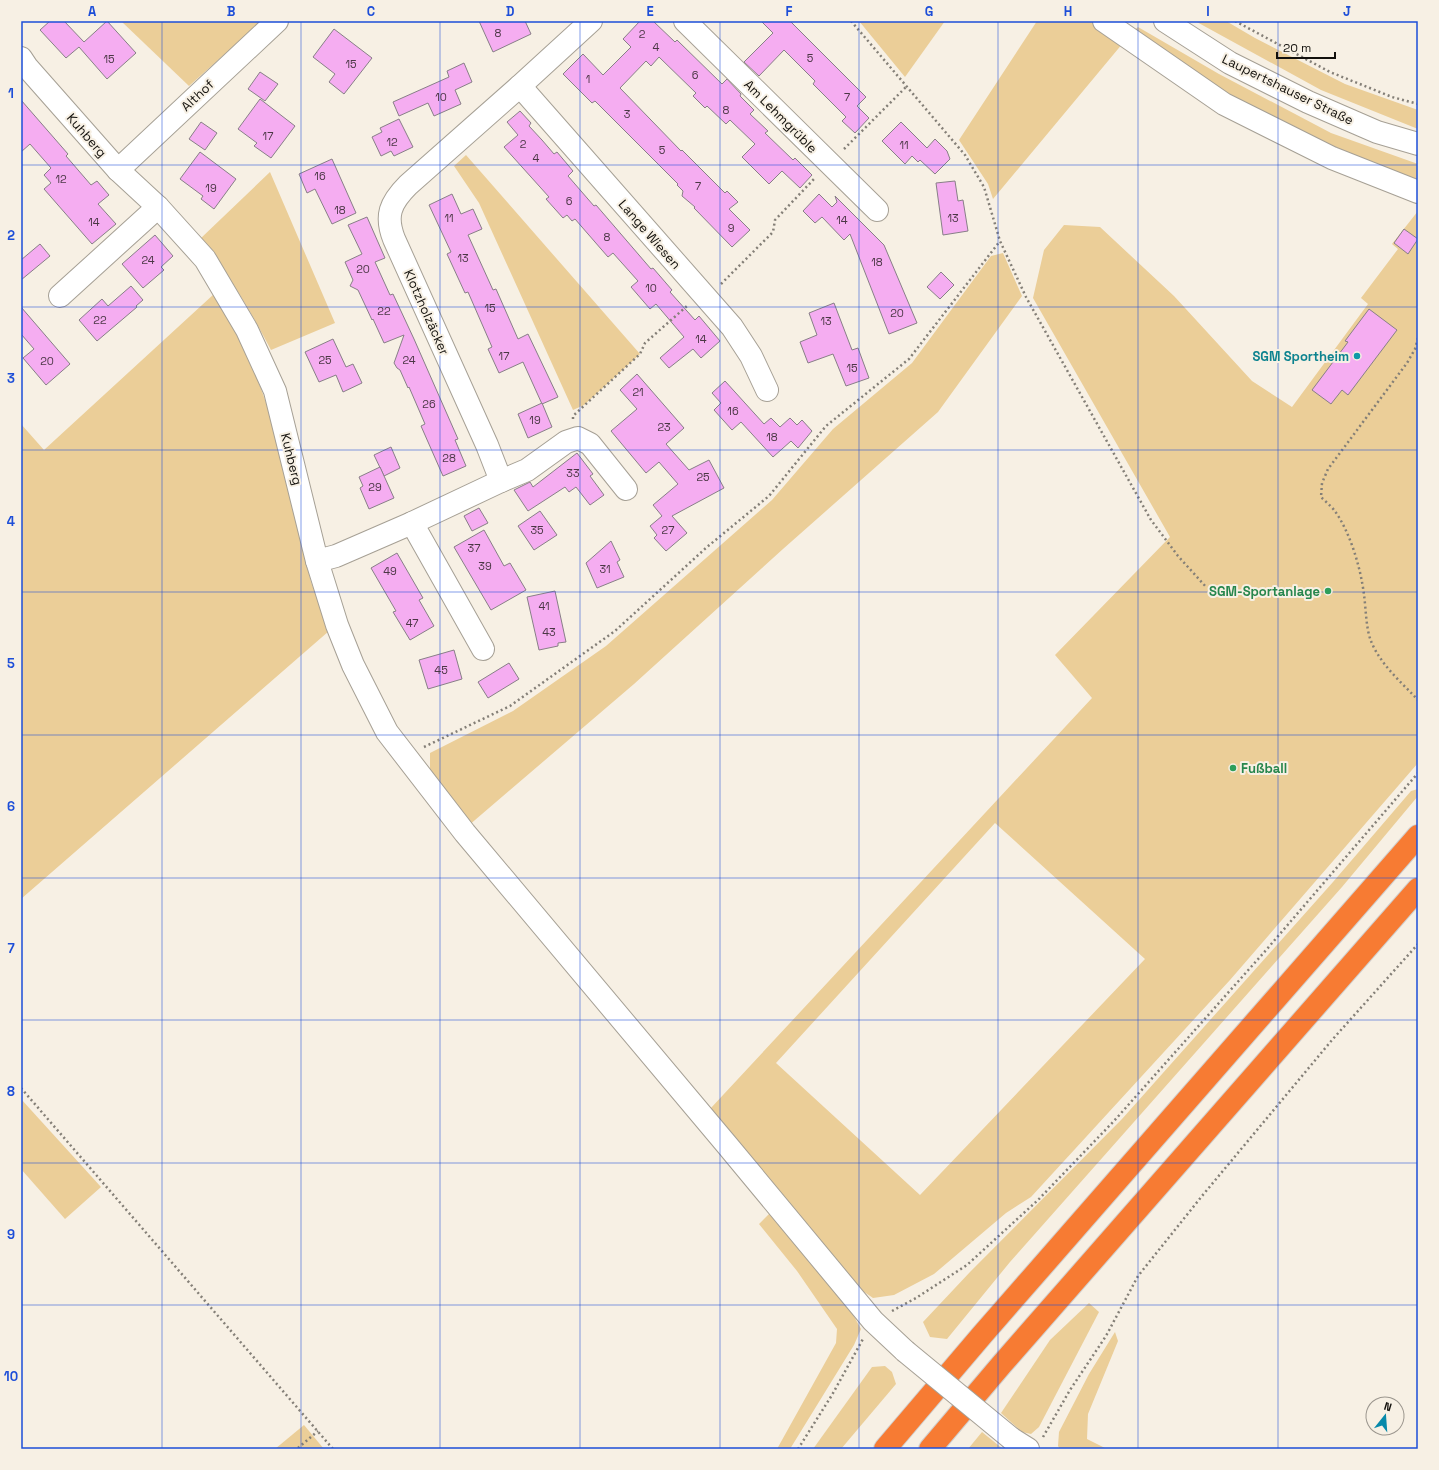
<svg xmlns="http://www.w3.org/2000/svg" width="1439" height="1470" font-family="'Space Grotesk',sans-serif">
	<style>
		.green { fill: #ebce98; fill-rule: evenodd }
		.building { fill: #f5adf1; stroke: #887f87 }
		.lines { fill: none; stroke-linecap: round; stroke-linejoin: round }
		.street-casing { stroke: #a6a095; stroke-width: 24 }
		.secondary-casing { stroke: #a6a095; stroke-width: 24 }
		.highway-casing { stroke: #d0cfce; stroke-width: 24 }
		.path { stroke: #847f77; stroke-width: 2.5; stroke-dasharray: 2 3; stroke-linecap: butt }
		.street { stroke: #fff; stroke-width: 22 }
		.secondary { stroke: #fff; stroke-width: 22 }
		.highway { stroke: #f77b33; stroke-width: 22 }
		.street-bridge-casing { stroke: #a6a095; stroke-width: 24; stroke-linecap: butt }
		.street-bridge { stroke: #fff; stroke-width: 22 }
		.grid { fill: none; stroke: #1d4ed8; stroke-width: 1; stroke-opacity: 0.55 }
		.culture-dot { fill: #0f9aa8; stroke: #f7f0e4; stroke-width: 1.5 }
		.leisure-dot { fill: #2e9e5b; stroke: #f7f0e4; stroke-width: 1.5 }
		.labels { text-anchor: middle; stroke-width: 4; stroke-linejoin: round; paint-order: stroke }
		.number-label { font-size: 11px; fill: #4b3745 }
		.street-label { font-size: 13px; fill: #12100c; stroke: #f7f0e4 }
		.culture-label { font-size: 13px; font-weight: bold; fill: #0d838f; stroke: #f7f0e4; text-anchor: end }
		.leisure-label { font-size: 13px; font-weight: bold; fill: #27864d; stroke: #f7f0e4; text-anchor: end }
		.neatline { fill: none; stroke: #1d4ed8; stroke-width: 1.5 }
		.grid-label { font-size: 13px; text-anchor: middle; font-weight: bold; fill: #1d4ed8 }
	</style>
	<rect width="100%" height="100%" fill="#f7f0e4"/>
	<!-- green -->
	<g class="green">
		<path d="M 121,21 L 262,21 L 189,86 Z"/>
		<path d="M 859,21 L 945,21 L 905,77 Z"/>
		<path d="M 1037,21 L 1095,21 L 1123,43 L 993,199 L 988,184 L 959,140 Z"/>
		<path d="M 1195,21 L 1226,21 L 1255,38 L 1345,84 L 1418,110 L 1418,129 L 1321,90 Z"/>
		<path d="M 1138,27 L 1219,74 L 1331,133 L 1418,164 L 1418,183 L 1335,154 L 1225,98 L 1129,35 Z"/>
		<path d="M 466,155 L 640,354 L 584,405 L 573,410 L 479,203 L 454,166 Z"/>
		<path d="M 270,172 L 335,323 L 271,350 C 250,310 229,274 200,239 Z"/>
		<path d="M 1418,211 L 1418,763 L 1230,980 L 1031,1197 L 1006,1213 L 934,1274 L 894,1295 L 873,1298 L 854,1285 L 710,1109 L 1092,698 L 1055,655 L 1170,537 L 1033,298 L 1044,250 L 1064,225 L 1100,227 L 1174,296 L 1252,381 L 1292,407 L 1368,304 L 1361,298 L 1398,249 L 1392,244 ZM 995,823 L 1145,959 L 920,1195 L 776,1063 Z"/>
		<path d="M 1003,253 L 1022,296 L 938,412 L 783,549 L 634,684 L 468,826 L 430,779 L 430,753 L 513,711 L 606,646 L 772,500 L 833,429 L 912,363 L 991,256 Z"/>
		<path d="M 214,294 L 237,332 L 260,386 L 278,436 L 293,509 L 311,582 L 329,631 L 21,899 L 21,424 L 44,450 Z"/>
		<path d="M 1418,789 L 1418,796 L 1342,887 L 1010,1262 L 947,1339 L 930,1337 L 923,1322 L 970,1272 L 1122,1119 L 1333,882 L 1411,791 Z"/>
		<path d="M 21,1099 L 101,1187 L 65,1219 L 21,1169 Z"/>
		<path d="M 770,1213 L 851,1311 L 861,1329 L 854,1345 L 790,1449 L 777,1449 L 836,1343 L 837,1329 L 797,1271 L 759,1224 Z"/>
		<path d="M 1089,1303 L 1099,1312 L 1039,1427 L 1031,1434 L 1022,1432 L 1001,1413 L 1050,1340 Z"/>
		<path d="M 1115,1332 L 1118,1341 L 1088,1414 L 1087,1439 L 1107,1449 L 1060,1449 L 1058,1446 L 1059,1432 L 1089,1374 Z"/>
		<path d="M 885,1366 L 892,1372 L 896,1384 L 841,1449 L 813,1449 L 872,1367 Z"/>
		<path d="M 304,1425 L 324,1449 L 275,1449 Z"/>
		<path d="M 982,1432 L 1003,1449 L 968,1449 Z"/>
	</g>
	<!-- building -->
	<g class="building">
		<path d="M 50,21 L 64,21 L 84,42 L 107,21 L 136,53 L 107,79 L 79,47 L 66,58 L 40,30 Z"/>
		<path d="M 479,21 L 525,21 L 531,34 L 493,52 Z"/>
		<path d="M 640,21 L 653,21 L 675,42 L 677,40 L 722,84 L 727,79 L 741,94 L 740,96 L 754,110 L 750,114 L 768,131 L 765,133 L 793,160 L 795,158 L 812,175 L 800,188 L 782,171 L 769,184 L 742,157 L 755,144 L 730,120 L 726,124 L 707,106 L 705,108 L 693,96 L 696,93 L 659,57 L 651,66 L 646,61 L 620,88 L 681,151 L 682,150 L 725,193 L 727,191 L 738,202 L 729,209 L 750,230 L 732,247 L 694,208 L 695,207 L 682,196 L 683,191 L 677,185 L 678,184 L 595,101 L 592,103 L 563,74 L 583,54 L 603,75 L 631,47 L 623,39 Z"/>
		<path d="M 761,21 L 790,21 L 866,97 L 857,106 L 869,118 L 855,133 L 842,121 L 846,117 L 813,84 L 815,81 L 784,50 L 759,76 L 744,62 L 773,33 Z"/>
		<path d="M 334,29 L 372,58 L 344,94 L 329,82 L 335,74 L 313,57 Z"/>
		<path d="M 464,63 L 472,82 L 455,90 L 461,104 L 434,116 L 428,103 L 399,116 L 393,102 L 449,77 L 447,71 Z"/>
		<path d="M 260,72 L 278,84 L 265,101 L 248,89 Z"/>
		<path d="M 260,99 L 295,126 L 271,158 L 254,146 L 257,143 L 238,129 Z"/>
		<path d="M 21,100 L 68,154 L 66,156 L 91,185 L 97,181 L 109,195 L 98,204 L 116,224 L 92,244 L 44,189 L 51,183 L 44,175 L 51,168 L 30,144 L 21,152 Z"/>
		<path d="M 520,111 L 531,123 L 529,126 L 542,140 L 554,154 L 557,152 L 573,171 L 568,176 L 594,206 L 596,205 L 651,269 L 653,268 L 672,290 L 670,292 L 695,320 L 699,316 L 720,341 L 701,358 L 693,349 L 669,368 L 660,358 L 684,337 L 656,304 L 650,309 L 631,287 L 638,281 L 613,253 L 608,257 L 575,219 L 572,221 L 567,215 L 563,218 L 546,199 L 549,197 L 504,147 L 518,135 L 507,122 Z"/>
		<path d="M 399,119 L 413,147 L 394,156 L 391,151 L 381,156 L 372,137 L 382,132 L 380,128 Z"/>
		<path d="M 201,122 L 217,133 L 205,150 L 189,139 Z"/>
		<path d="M 901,122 L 927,148 L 935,139 L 947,151 L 950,159 L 935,174 L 920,160 L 918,162 L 912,156 L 905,164 L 882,141 Z"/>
		<path d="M 200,152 L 236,179 L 214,209 L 201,199 L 203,196 L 180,179 Z"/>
		<path d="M 332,159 L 356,213 L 332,224 L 315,189 L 307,193 L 299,174 Z"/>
		<path d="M 955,181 L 958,201 L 963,200 L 968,231 L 943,235 L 936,183 Z"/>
		<path d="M 452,194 L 461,214 L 473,209 L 482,229 L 468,235 L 493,290 L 496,289 L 518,339 L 528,334 L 558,397 L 542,404 L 523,362 L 499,373 L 488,349 L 492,347 L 468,292 L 465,293 L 447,254 L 451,252 L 429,205 Z"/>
		<path d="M 819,194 L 832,207 L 837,202 L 835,196 L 884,245 L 917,323 L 889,334 L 850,234 L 844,240 L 822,217 L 815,223 L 803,211 Z"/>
		<path d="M 367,217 L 385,258 L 375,262 L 390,295 L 393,294 L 414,339 L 458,439 L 455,440 L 466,466 L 443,476 L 421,426 L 425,424 L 409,387 L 408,388 L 400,370 L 397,368 L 394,363 L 404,335 L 384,343 L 373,319 L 372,320 L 358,290 L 350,286 L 353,280 L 345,262 L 362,254 L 348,225 Z"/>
		<path d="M 1404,229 L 1418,239 L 1408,254 L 1394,243 Z"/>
		<path d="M 155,235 L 173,256 L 161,267 L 164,270 L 143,288 L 122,264 Z"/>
		<path d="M 40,244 L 50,256 L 21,280 L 21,260 Z"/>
		<path d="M 941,272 L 954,285 L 940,299 L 927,287 Z"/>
		<path d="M 131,286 L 143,300 L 136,306 L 137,307 L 97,341 L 79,320 L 102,299 L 108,306 Z"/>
		<path d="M 834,303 L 852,350 L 858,348 L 869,378 L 846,386 L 833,354 L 808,363 L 800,342 L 817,335 L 809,313 Z"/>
		<path d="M 21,307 L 70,364 L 46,385 L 23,358 L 34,349 L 21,334 Z"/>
		<path d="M 1369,309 L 1397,330 L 1348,395 L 1342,390 L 1331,404 L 1312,390 L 1348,342 L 1345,341 Z"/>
		<path d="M 333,339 L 346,367 L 353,364 L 362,383 L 343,392 L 336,375 L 319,382 L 305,352 Z"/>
		<path d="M 637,374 L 684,428 L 666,444 L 689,470 L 709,460 L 724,488 L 672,516 L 687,533 L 666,551 L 654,538 L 657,535 L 650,526 L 662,516 L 653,505 L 678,484 L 659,462 L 646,473 L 611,431 L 637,409 L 620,390 Z"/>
		<path d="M 725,381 L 764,424 L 771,418 L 780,427 L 790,418 L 797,425 L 802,420 L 812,431 L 798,448 L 791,441 L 773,457 L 741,422 L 732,430 L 714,410 L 721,403 L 712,393 Z"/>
		<path d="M 542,403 L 552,427 L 528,438 L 518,414 Z"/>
		<path d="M 391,447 L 400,468 L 384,476 L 374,455 Z"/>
		<path d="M 577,453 L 593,474 L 590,476 L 604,495 L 590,505 L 576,487 L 569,492 L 565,487 L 528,511 L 514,490 L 530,482 L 533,487 Z"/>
		<path d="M 380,467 L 394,498 L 369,509 L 360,488 L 363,486 L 359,477 Z"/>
		<path d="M 479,508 L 488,523 L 472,531 L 464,516 Z"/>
		<path d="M 540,511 L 557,535 L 534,550 L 518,526 Z"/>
		<path d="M 484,530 L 504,566 L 510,563 L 526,590 L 491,610 L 454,547 Z"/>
		<path d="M 611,541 L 620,560 L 617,562 L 624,577 L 597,588 L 586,563 Z"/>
		<path d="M 397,553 L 423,598 L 419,600 L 434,626 L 410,640 L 393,612 L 396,611 L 371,568 Z"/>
		<path d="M 555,591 L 566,642 L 558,643 L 558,646 L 539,650 L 527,597 Z"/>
		<path d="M 454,650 L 462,679 L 428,689 L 419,660 Z"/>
		<path d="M 509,663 L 519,679 L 488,698 L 478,682 Z"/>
	</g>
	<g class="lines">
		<defs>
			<g id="street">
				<path d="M 685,21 L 877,210"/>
				<path d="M 1104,21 L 1224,104 L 1332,158 L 1418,192"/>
				<path d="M 21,58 L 27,67 L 118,170 L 158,207 L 205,259 L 247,330 L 275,391 L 317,561 L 337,625 L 353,665 L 387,732 L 465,833 L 727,1145 L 873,1321 L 905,1351"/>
				<path d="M 520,86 L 732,327 L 751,356 L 767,390"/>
				<path d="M 118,170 L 277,21"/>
				<path d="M 60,296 L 158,207"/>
				<path d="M 501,481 L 527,470 L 566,442 L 578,438 L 590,444 L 626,489"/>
				<path d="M 412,523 L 483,649"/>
				<path d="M 317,561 L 336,556 L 412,523 L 501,481 L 487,445 L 394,239 C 385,216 390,203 408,185 L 520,86 L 591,21"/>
				<path d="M 1012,1439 L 1028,1449"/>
			</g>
			<path id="secondary" d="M 1165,21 L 1230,63 L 1308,102 L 1377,132 L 1418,144"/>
			<g id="highway">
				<path d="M 885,1449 L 982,1335 L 1418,836"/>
				<path d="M 930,1449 L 1002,1364 L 1418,889"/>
			</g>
		</defs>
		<!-- street casing -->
		<use href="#street" class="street-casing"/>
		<!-- secondary casing -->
		<use href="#secondary" class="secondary-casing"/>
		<!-- highway casing -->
		<use href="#highway" class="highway-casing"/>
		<!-- path -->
		<g class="path">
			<path d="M 851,21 L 965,155 L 984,187 L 1000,241 L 1026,297 L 1151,520 L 1178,556 L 1207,588"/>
			<path d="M 1235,21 L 1330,72 L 1392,97 L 1418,104"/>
			<path d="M 844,149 L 906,87"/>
			<path d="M 721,284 L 773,232 L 775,220 L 815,178"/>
			<path d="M 1418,338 L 1415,349 L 1407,363 L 1328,469 L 1322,483 L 1321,497 C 1325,501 1330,505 1334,510 C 1350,531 1361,569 1364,595 C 1366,609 1366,629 1371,641 C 1380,664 1401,682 1418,700"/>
			<path d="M 573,419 L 573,416 L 640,354 L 645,343 L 687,306"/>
			<path d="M 424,747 L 510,706 L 615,631 L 707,547 L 769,496 L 826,426 L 909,359 L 1000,241"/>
			<path d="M 21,1088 L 333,1449"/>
			<path d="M 892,1311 L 916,1298 L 967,1265 L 1038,1200 L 1114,1121 L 1267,949 L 1418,773"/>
			<path d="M 1043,1437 L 1070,1390 L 1106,1336 L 1138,1276 L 1202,1196 L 1332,1040 L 1418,944"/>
			<path d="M 298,1448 L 318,1431"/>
			<path d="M 798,1449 L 832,1395 L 863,1339"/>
		</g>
		<!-- street -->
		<use href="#street" class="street"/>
		<!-- secondary -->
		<use href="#secondary" class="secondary"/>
		<!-- highway -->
		<use href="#highway" class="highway"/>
		<defs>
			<path id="street-bridge" d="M 905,1351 L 1012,1439"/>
		</defs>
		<!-- street-bridge casing -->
		<use href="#street-bridge" class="street-bridge-casing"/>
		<!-- street-bridge -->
		<use href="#street-bridge" class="street-bridge"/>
	</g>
	<!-- grid -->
	<path class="grid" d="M 162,21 L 162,1449M 301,21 L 301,1449M 440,21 L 440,1449M 580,21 L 580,1449M 720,21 L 720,1449M 859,21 L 859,1449M 998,21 L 998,1449M 1138,21 L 1138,1449M 1278,21 L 1278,1449M 21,165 L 1418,165M 21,307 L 1418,307M 21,450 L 1418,450M 21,592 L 1418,592M 21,735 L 1418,735M 21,878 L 1418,878M 21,1020 L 1418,1020M 21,1163 L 1418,1163M 21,1305 L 1418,1305"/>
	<!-- markers -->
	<circle class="culture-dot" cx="1357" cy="356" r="4"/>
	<g class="leisure-dot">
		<circle cx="1328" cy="591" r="4"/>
		<circle cx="1233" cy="768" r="4"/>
	</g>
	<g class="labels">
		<!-- number labels -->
		<g class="number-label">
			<text x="498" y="37">8</text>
			<text x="642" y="38">2</text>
			<text x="656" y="51">4</text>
			<text x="810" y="62">5</text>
			<text x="109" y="63">15</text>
			<text x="351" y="68">15</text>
			<text x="695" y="79">6</text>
			<text x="588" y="83">1</text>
			<text x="441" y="101">10</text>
			<text x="847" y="101">7</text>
			<text x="726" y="114">8</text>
			<text x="627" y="118">3</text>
			<text x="268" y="140">17</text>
			<text x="392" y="146">12</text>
			<text x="523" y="148">2</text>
			<text x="904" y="149">11</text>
			<text x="662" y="154">5</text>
			<text x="536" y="162">4</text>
			<text x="320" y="180">16</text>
			<text x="61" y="183">12</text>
			<text x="698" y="190">7</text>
			<text x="211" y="192">19</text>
			<text x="569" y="205">6</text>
			<text x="340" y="214">18</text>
			<text x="449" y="222">11</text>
			<text x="953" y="222">13</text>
			<text x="842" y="224">14</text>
			<text x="94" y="226">14</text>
			<text x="731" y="232">9</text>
			<text x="607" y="241">8</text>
			<text x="463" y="262">13</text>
			<text x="148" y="264">24</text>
			<text x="877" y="266">18</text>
			<text x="363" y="273">20</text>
			<text x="651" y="292">10</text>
			<text x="490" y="312">15</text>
			<text x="384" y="315">22</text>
			<text x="897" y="317">20</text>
			<text x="100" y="324">22</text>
			<text x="826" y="325">13</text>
			<text x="701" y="343">14</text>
			<text x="504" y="360">17</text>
			<text x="325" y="364">25</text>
			<text x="409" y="364">24</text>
			<text x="47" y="365">20</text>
			<text x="852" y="372">15</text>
			<text x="638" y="396">21</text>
			<text x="429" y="408">26</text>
			<text x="733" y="415">16</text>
			<text x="535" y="424">19</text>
			<text x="664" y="431">23</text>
			<text x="772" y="441">18</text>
			<text x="449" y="462">28</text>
			<text x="573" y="477">33</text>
			<text x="703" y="481">25</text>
			<text x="375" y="491">29</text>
			<text x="537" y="534">35</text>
			<text x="668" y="534">27</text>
			<text x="474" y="552">37</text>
			<text x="485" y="570">39</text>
			<text x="605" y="573">31</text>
			<text x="390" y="575">49</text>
			<text x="544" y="610">41</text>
			<text x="412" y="627">47</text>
			<text x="549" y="636">43</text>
			<text x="441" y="674">45</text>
		</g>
		<!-- street labels -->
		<g class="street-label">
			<text transform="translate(1288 89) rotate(26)" y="5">Laupertshauser Straße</text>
			<text transform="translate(197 95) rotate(-43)" y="5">Althof</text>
			<text transform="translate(781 116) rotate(45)" y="5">Am Lehmgrüble</text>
			<text transform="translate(87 135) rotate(49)" y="5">Kuhberg</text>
			<text transform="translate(650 234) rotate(49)" y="5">Lange Wiesen</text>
			<text transform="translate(427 312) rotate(66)" y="5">Klotzholzäcker</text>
			<text transform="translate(292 459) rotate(76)" y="5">Kuhberg</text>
		</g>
		<!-- culture labels -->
		<g class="culture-label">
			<text x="1349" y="361">SGM Sportheim</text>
		</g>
		<!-- leisure labels -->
		<g class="leisure-label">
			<text x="1320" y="596">SGM-Sportanlage</text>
			<text x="1241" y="773" text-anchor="start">Fußball</text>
		</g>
	</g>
	<!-- border -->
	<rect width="1439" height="1470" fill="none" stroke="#f7f0e4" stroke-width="44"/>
	<!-- north arrow -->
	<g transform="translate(1385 1416) rotate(17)"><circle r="19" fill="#f7f0e4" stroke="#9b968e"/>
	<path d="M0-3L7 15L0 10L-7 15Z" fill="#0789aa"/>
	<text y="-6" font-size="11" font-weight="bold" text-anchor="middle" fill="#12100c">N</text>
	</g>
	<!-- scale -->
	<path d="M1277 52v6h58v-6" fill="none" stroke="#12100c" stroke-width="2"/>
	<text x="1283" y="52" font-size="12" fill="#12100c" stroke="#f7f0e4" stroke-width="3" paint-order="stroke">20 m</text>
	<rect x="22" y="22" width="1395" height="1426" class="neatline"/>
	<g class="grid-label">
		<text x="92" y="16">A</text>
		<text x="231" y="16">B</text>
		<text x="371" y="16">C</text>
		<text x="510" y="16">D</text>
		<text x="650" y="16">E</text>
		<text x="789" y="16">F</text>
		<text x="929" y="16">G</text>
		<text x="1068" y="16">H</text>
		<text x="1208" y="16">I</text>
		<text x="1347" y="16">J</text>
		<text x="11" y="98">1</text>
		<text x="11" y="240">2</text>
		<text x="11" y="383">3</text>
		<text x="11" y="526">4</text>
		<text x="11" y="668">5</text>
		<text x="11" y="811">6</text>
		<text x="11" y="953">7</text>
		<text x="11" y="1096">8</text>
		<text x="11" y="1239">9</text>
		<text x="11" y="1381">10</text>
	</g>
</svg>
